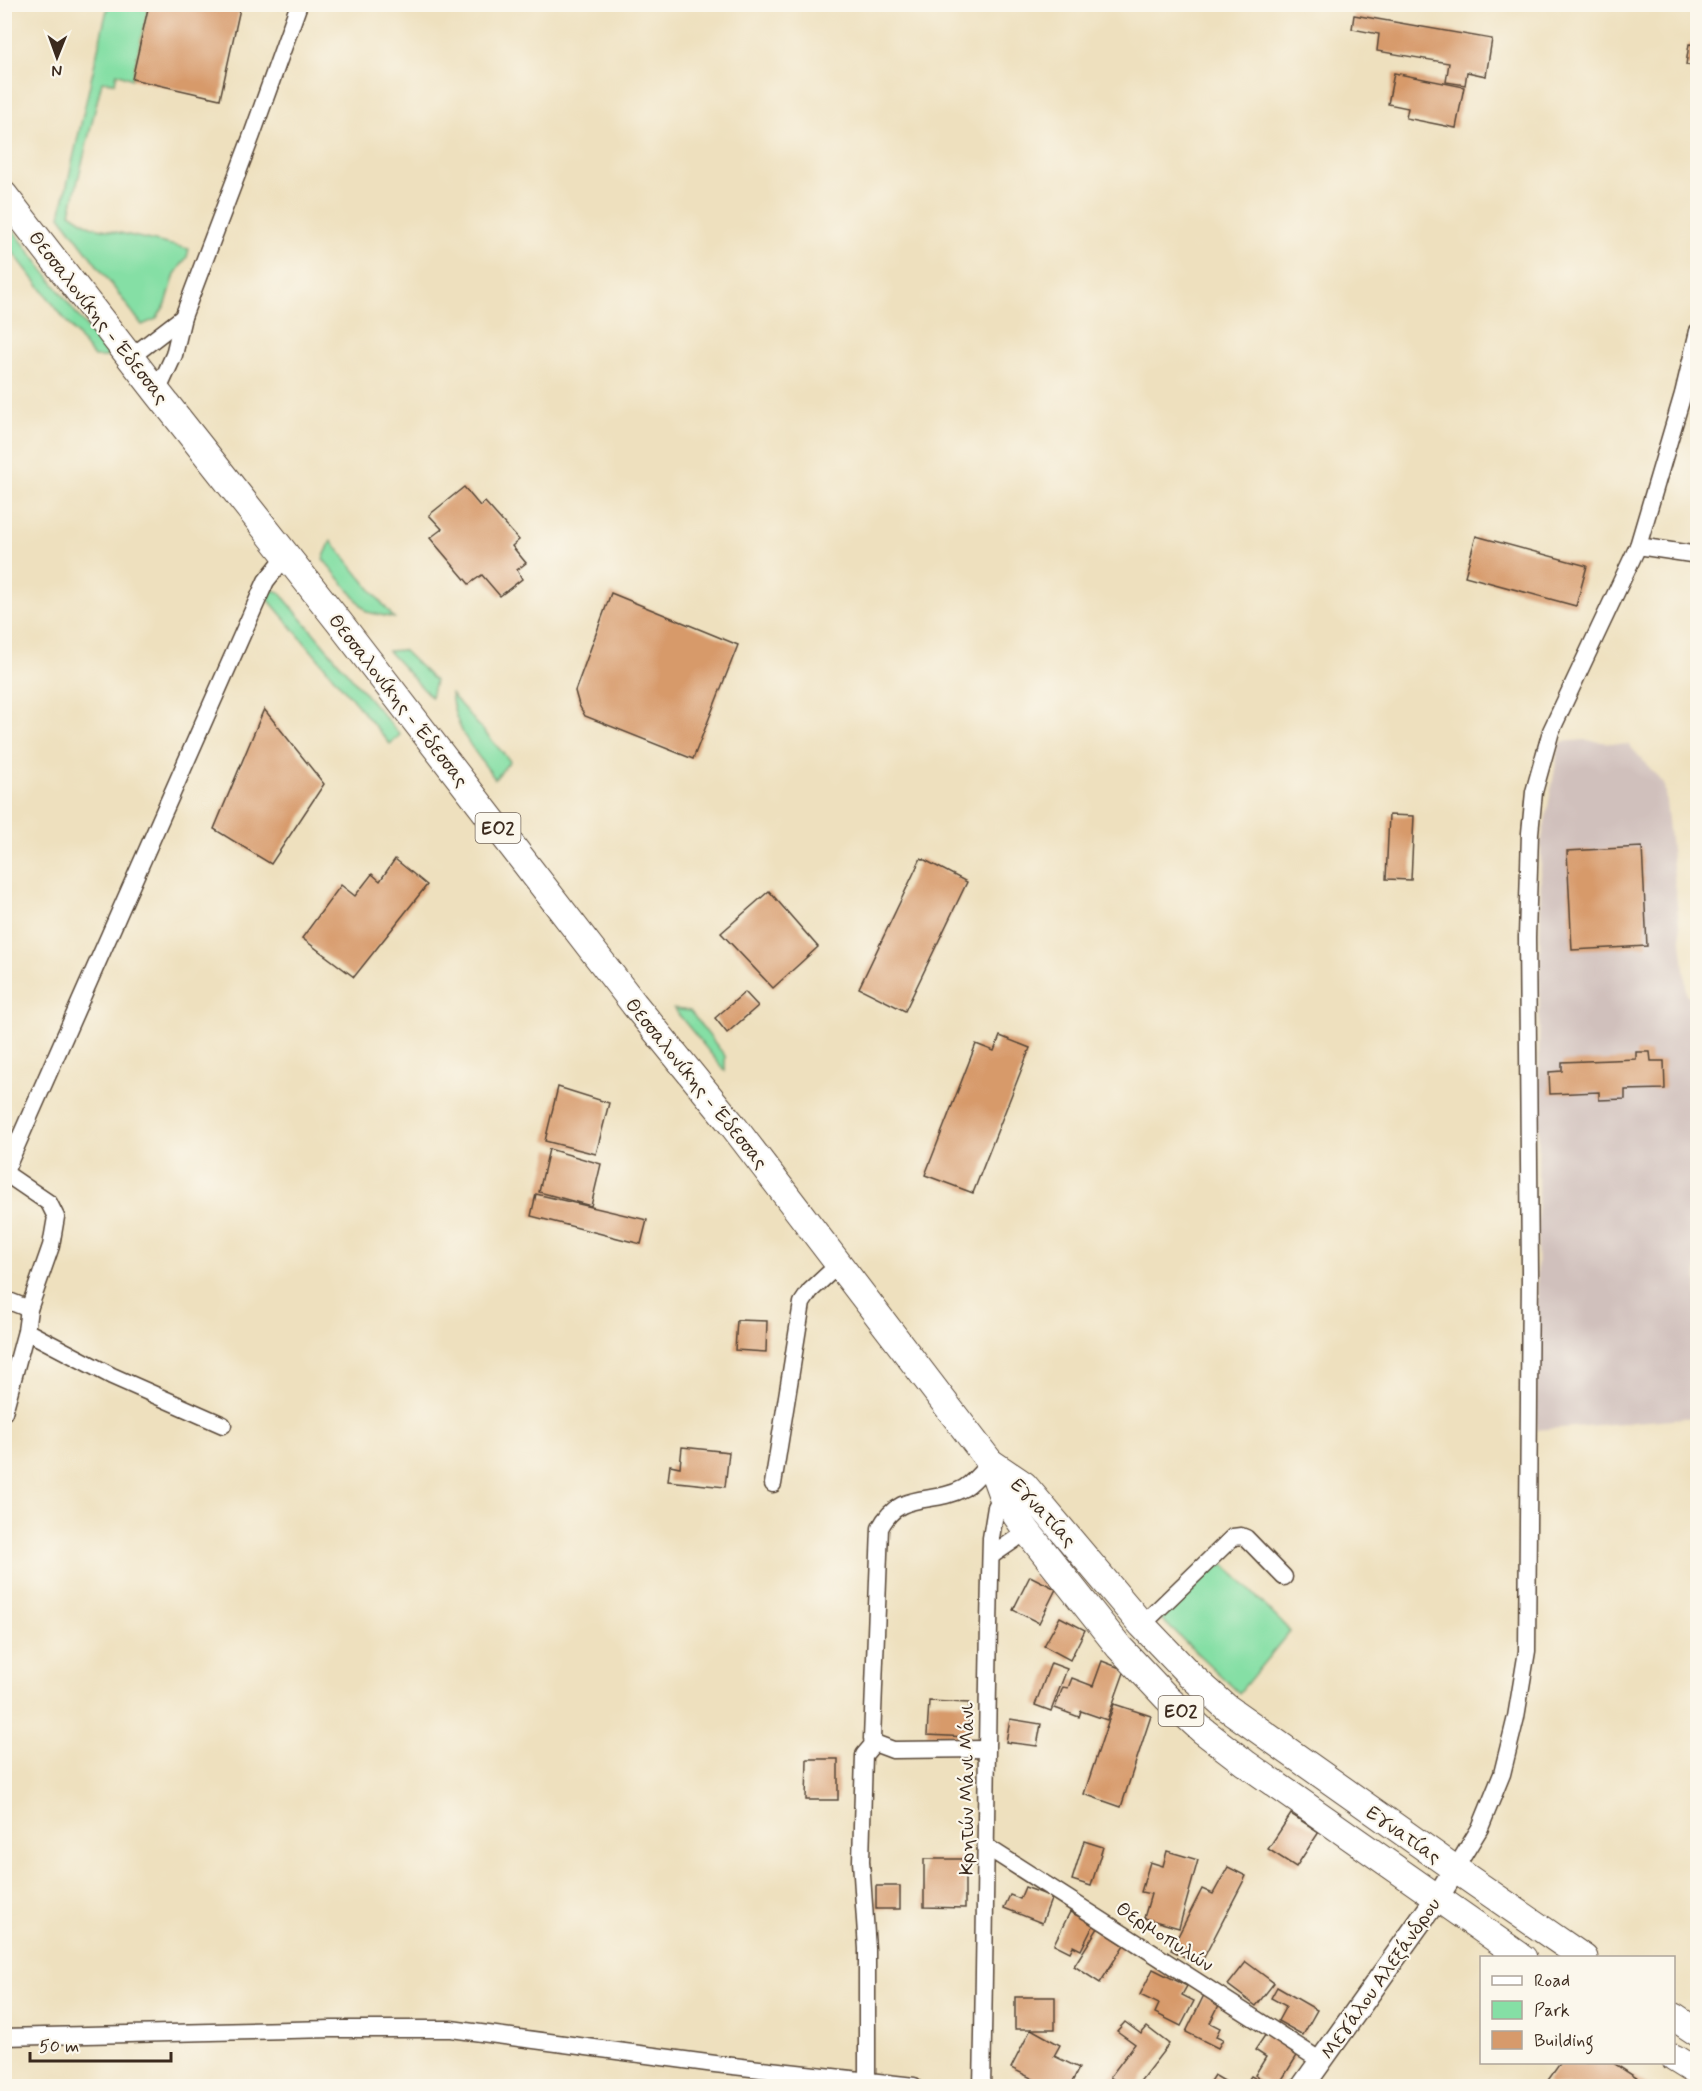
<svg xmlns="http://www.w3.org/2000/svg" width="1702" height="2091" font-family="Mynerve,sans-serif">
	<style>
		.industrial { fill: #d0c0bc }
		.green { fill: #85dfa5; stroke: #608462; stroke-width: 1.5 }
		.building { fill: #d79a6b }
		.lines { fill: none; stroke-linecap: round; stroke-linejoin: round }
		.minor-casing { stroke: #564536; stroke-width: 19 }
		.secondary-casing { stroke: #564536; stroke-width: 25 }
		.trunk-casing { stroke: #564536; stroke-width: 29 }
		.minor { stroke: #fff; stroke-width: 16 }
		.secondary { stroke: #fff; stroke-width: 22 }
		.trunk { stroke: #fff; stroke-width: 27 }
		.labels { text-anchor: middle; stroke-width: 4.5; stroke-linejoin: round; paint-order: stroke }
		.shield { fill: #fbf7ec; stroke: #75685c; stroke-width: 1.5 }
		.shield-label { font-size: 18px; font-weight: bold; fill: #3b2a1e }
		.street-label { font-size: 20px; fill: #3b2a1e; stroke: #fbf7ec }
	</style>
	<rect width="100%" height="100%" fill="#fbf7ec"/>
	<filter id="ink" filterUnits="userSpaceOnUse"><feTurbulence type="fractalNoise" baseFrequency=".0167" numOctaves="2"/><feDisplacementMap in="SourceGraphic" scale="12" xChannelSelector="R" yChannelSelector="G"/><feConvolveMatrix kernelMatrix="1 2 1 2 8 2 1 2 1" color-interpolation-filters="sRGB"/></filter>
	<filter id="wash" filterUnits="userSpaceOnUse"><feTurbulence type="fractalNoise" baseFrequency=".008" numOctaves="4" result="noise"/><feDisplacementMap in="SourceGraphic" scale="24" xChannelSelector="R" yChannelSelector="G"/><feGaussianBlur stdDeviation="1.35" result="paint"/><feColorMatrix in="noise" values="0 0 0 0 0 0 0 0 0 0 0 0 0 0 0 0 0 1.4 0 .05"/><feComposite in="paint" operator="in"/></filter>
	<g filter="url(#wash)">
		<rect width="100%" height="100%" fill="#eee0be"/>
		<!-- industrial -->
		<path class="industrial" d="M 1585,740 L 1629,745 L 1664,784 L 1687,996 L 1697,996 L 1697,1417 L 1536,1430 L 1541,844 L 1560,742 Z"/>
		<!-- green -->
		<g class="green">
			<path d="M 108,5 L 149,5 L 132,79 L 117,73 L 115,83 L 102,81 L 70,213 L 90,226 L 189,249 L 187,257 L 175,274 L 166,304 L 156,319 L 142,325 L 60,216 Z"/>
			<path d="M 4,219 L 5,219 L 109,357 L 94,357 L 5,242 Z"/>
			<path d="M 331,541 L 394,618 L 367,612 L 323,559 Z"/>
			<path d="M 272,590 L 279,592 L 400,735 L 390,744 L 267,598 Z"/>
			<path d="M 403,650 L 435,681 L 431,697 L 388,651 Z"/>
			<path d="M 451,694 L 510,761 L 495,779 C 473,748 456,733 451,694 Z"/>
			<path d="M 674,1009 L 690,1011 L 725,1056 L 725,1071 Z"/>
			<path d="M 1222,1562 L 1290,1631 L 1239,1693 L 1159,1617 Z"/>
		</g>
		<g id="blocks">
			<!-- building -->
			<g class="building">
				<path d="M 149,4 L 241,4 L 220,99 L 132,79 Z"/>
				<path d="M 1354,15 L 1492,39 L 1486,76 L 1467,72 L 1465,85 L 1446,82 L 1449,63 L 1377,51 L 1379,34 L 1352,29 Z"/>
				<path d="M 1689,44 L 1698,45 L 1698,67 L 1686,65 Z"/>
				<path d="M 1394,73 L 1464,87 L 1456,128 L 1406,118 L 1408,108 L 1388,104 Z"/>
				<path d="M 464,487 L 480,506 L 485,502 L 519,540 L 512,546 L 526,563 L 517,570 L 522,579 L 500,596 L 482,575 L 469,584 L 430,538 L 442,529 L 429,515 Z"/>
				<path d="M 1476,536 L 1587,566 L 1576,606 L 1465,576 Z"/>
				<path d="M 611,593 L 738,645 L 693,759 L 585,716 L 579,705 L 575,691 Z"/>
				<path d="M 264,709 L 324,784 L 271,864 L 214,829 Z"/>
				<path d="M 1389,815 L 1414,816 L 1411,880 L 1386,879 Z"/>
				<path d="M 1642,847 L 1647,946 L 1572,950 L 1567,851 Z"/>
				<path d="M 921,858 L 967,882 L 905,1011 L 859,988 Z"/>
				<path d="M 395,859 L 427,885 L 354,977 L 302,938 L 341,885 L 355,896 L 372,874 L 380,881 Z"/>
				<path d="M 769,891 L 818,947 L 773,988 L 721,933 Z"/>
				<path d="M 745,992 L 758,1006 L 727,1033 L 715,1018 Z"/>
				<path d="M 1000,1036 L 1030,1048 L 973,1193 L 925,1175 L 976,1044 L 994,1051 Z"/>
				<path d="M 1636,1052 L 1650,1052 L 1651,1061 L 1664,1061 L 1665,1089 L 1625,1090 L 1625,1099 L 1599,1100 L 1599,1092 L 1550,1094 L 1549,1072 L 1562,1071 L 1562,1062 L 1636,1059 Z"/>
				<path d="M 558,1087 L 609,1103 L 596,1154 L 545,1141 Z"/>
				<path d="M 549,1149 L 601,1164 L 591,1206 L 539,1192 Z"/>
				<path d="M 536,1194 L 647,1220 L 641,1244 L 531,1216 Z"/>
				<path d="M 737,1320 L 767,1321 L 766,1352 L 735,1350 Z"/>
				<path d="M 682,1447 L 729,1452 L 725,1487 L 668,1481 L 670,1465 L 680,1467 Z"/>
				<path d="M 1030,1576 L 1056,1589 L 1039,1623 L 1013,1610 Z"/>
				<path d="M 1060,1617 L 1085,1630 L 1070,1660 L 1044,1646 Z"/>
				<path d="M 1102,1661 L 1125,1670 L 1107,1720 L 1081,1711 L 1079,1717 L 1055,1708 L 1063,1687 L 1068,1688 L 1072,1678 L 1093,1686 Z"/>
				<path d="M 1051,1663 L 1067,1669 L 1051,1711 L 1035,1705 Z"/>
				<path d="M 929,1701 L 969,1703 L 968,1737 L 927,1735 Z"/>
				<path d="M 1114,1704 L 1151,1716 L 1121,1807 L 1084,1794 Z"/>
				<path d="M 1010,1719 L 1041,1724 L 1037,1746 L 1006,1742 Z"/>
				<path d="M 807,1759 L 838,1759 L 838,1800 L 806,1800 Z"/>
				<path d="M 1291,1814 L 1319,1832 L 1296,1867 L 1268,1849 Z"/>
				<path d="M 1084,1841 L 1103,1847 L 1091,1886 L 1072,1880 Z"/>
				<path d="M 1167,1851 L 1198,1860 L 1179,1928 L 1144,1918 L 1151,1894 L 1141,1892 L 1150,1862 L 1163,1866 Z"/>
				<path d="M 924,1859 L 965,1859 L 965,1908 L 924,1907 Z"/>
				<path d="M 1228,1867 L 1246,1876 L 1200,1965 L 1171,1950 L 1202,1889 L 1213,1894 Z"/>
				<rect x="876" y="1886" width="24" height="23"/>
				<path d="M 1025,1887 L 1052,1897 L 1042,1923 L 1004,1908 L 1010,1895 L 1020,1899 Z"/>
				<path d="M 1070,1912 L 1094,1924 L 1081,1950 L 1073,1946 L 1070,1952 L 1054,1944 Z"/>
				<path d="M 1098,1928 L 1124,1945 L 1100,1983 L 1074,1966 Z"/>
				<path d="M 1246,1962 L 1274,1983 L 1256,2006 L 1228,1985 Z"/>
				<path d="M 1153,1969 L 1187,1986 L 1182,1995 L 1194,2001 L 1181,2026 L 1155,2013 L 1159,2004 L 1140,1995 Z"/>
				<path d="M 1277,1987 L 1317,2010 L 1303,2035 L 1278,2021 L 1286,2006 L 1271,1998 Z"/>
				<path d="M 1204,1995 L 1220,2003 L 1210,2023 L 1220,2028 L 1216,2036 L 1223,2039 L 1218,2048 L 1186,2032 Z"/>
				<rect x="1015" y="1997" width="40" height="32"/>
				<path d="M 1125,2022 L 1141,2034 L 1147,2027 L 1169,2044 L 1138,2084 L 1141,2086 L 1123,2086 L 1110,2077 L 1135,2044 L 1117,2031 Z"/>
				<path d="M 1031,2029 L 1060,2045 L 1054,2056 L 1079,2068 L 1070,2086 L 1047,2086 L 1011,2068 Z"/>
				<path d="M 1268,2031 L 1300,2051 L 1278,2086 L 1272,2086 L 1255,2075 L 1266,2057 L 1255,2050 Z"/>
				<path d="M 1561,2062 L 1612,2062 L 1649,2086 L 1551,2086 L 1546,2083 Z"/>
				<path d="M 1214,2075 L 1233,2086 L 1207,2086 Z"/>
				<path d="M 1251,2076 L 1269,2086 L 1244,2086 Z"/>
			</g>
		</g>
	</g>
	<g filter="url(#ink)">
		<use href="#blocks" fill-opacity="0" stroke="#564536" stroke-width="1.5"/>
		<g class="lines">
			<defs>
				<g id="minor">
					<path d="M 131,357 L 183,317"/>
					<path d="M 157,392 L 174,355 L 183,317 L 252,135 L 299,4"/>
					<path d="M 1638,546 L 1698,555"/>
					<path d="M 4,1174 L 261,592 L 266,581 L 286,556"/>
					<path d="M 4,1299 L 29,1309"/>
					<path d="M 26,1331 L 112,1376 L 223,1425"/>
					<path d="M 4,1412 L 26,1331 L 29,1309 L 51,1246 L 56,1217 L 49,1203 L 5,1173"/>
					<path d="M 773,1484 L 802,1303 L 810,1291 L 839,1264"/>
					<path d="M 991,1556 L 1027,1531"/>
					<path d="M 1142,1625 L 1233,1537 L 1241,1536 L 1246,1538 L 1284,1577"/>
					<path d="M 986,1749 L 893,1750 L 877,1744 L 872,1739 L 880,1528 C 900,1489 932,1506 964,1488 C 975,1481 982,1471 990,1462"/>
					<path d="M 987,1847 L 1321,2061"/>
					<path d="M 1455,1869 L 1480,1828 L 1502,1774 L 1516,1717 L 1527,1651 L 1530,1273 L 1527,937 L 1530,833 L 1534,792 L 1551,731 L 1638,546 L 1683,394 L 1698,331"/>
					<path d="M 4,2037 L 332,2029 L 451,2029 L 715,2064 L 914,2086"/>
					<path d="M 867,2081 L 867,1949 L 861,1861 L 864,1755 L 875,1742"/>
					<path d="M 982,2086 C 986,1904 986,1721 991,1538 L 996,1507 L 1002,1495"/>
				</g>
				<path id="secondary" d="M 1303,2086 L 1437,1898 L 1455,1869"/>
				<g id="trunk">
					<path d="M 4,195 L 157,392 L 339,622 L 634,1004 L 734,1127 L 990,1462 L 1024,1485 L 1142,1625 L 1189,1674 L 1226,1707 L 1455,1869 L 1584,1958"/>
					<path d="M 990,1462 L 1002,1495 L 1027,1531 L 1119,1647 L 1167,1698 L 1202,1730 L 1245,1763 L 1523,1958"/>
					<path d="M 1674,2017 L 1698,2033"/>
					<path d="M 1674,2058 L 1698,2073"/>
				</g>
			</defs>
			<!-- minor casing -->
			<use href="#minor" class="minor-casing"/>
			<!-- secondary casing -->
			<use href="#secondary" class="secondary-casing"/>
			<!-- trunk casing -->
			<use href="#trunk" class="trunk-casing"/>
			<!-- minor -->
			<use href="#minor" class="minor"/>
			<!-- secondary -->
			<use href="#secondary" class="secondary"/>
			<!-- trunk -->
			<use href="#trunk" class="trunk"/>
		</g>
	</g>
	<g class="labels">
		<!-- shield labels -->
		<g class="shield">
			<rect x="475.5" y="813" width="45" height="30" rx="4.5"/>
			<rect x="1158.5" y="1696" width="45" height="30" rx="4.5"/>
		</g>
		<g class="shield-label">
			<text x="498" y="834">ΕΟ2</text>
			<text x="1181" y="1717">ΕΟ2</text>
		</g>
		<!-- street labels -->
		<g class="street-label">
			<text transform="translate(99 317) rotate(52)" y="7">Θεσσαλονίκης - Έδεσσας</text>
			<text transform="translate(399 700) rotate(52)" y="7">Θεσσαλονίκης - Έδεσσας</text>
			<text transform="translate(697 1083) rotate(51)" y="7">Θεσσαλονίκης - Έδεσσας</text>
			<text transform="translate(1044 1512) rotate(47)" y="7">Εγνατίας</text>
			<text transform="translate(966 1789) rotate(-90)" y="7">Κρητών Μάνι Μάνι</text>
			<text transform="translate(1404 1834) rotate(35)" y="7">Εγνατίας</text>
			<text transform="translate(1165 1936) rotate(33)" y="7">Θερμοπυλών</text>
			<text transform="translate(1380 1978) rotate(-55)" y="7">Μεγάλου Αλεξάνδρου</text>
		</g>
	</g>
	<!-- margin -->
	<rect width="1702" height="2091" fill="none" stroke="#fbf7ec" stroke-width="24"/>
	<!-- legend -->
	<rect x="1480" y="1956" width="195" height="108" fill="#fbf7ec" stroke="#aea59a" stroke-width="1.5"/>
	<rect x="1492" y="1976" width="30" height="9" fill="#ffffff" stroke="#aea59a" stroke-width="1.5"/>
	<text x="1534" y="1986" font-size="18" fill="#3b2a1e">Road</text>
	<rect x="1492" y="2001" width="30" height="18" fill="#85dfa5" stroke="#aea59a" stroke-width="1.5"/>
	<text x="1534" y="2016" font-size="18" fill="#3b2a1e">Park</text>
	<rect x="1492" y="2031" width="30" height="18" fill="#d79a6b" stroke="#aea59a" stroke-width="1.5"/>
	<text x="1534" y="2046" font-size="18" fill="#3b2a1e">Building</text>
	<!-- north arrow -->
	<g transform="translate(57 57) rotate(181)" stroke="#fbf7ec" stroke-width="4.5" paint-order="stroke">
	<path d="M0-4.5L10 22L0 15L-10 22Z" fill="#3b2a1e"/>
	<text y="-9" font-size="16" font-weight="bold" text-anchor="middle" fill="#3b2a1e">N</text>
	</g>
	<!-- scale -->
	<path d="M30 2052v9h141v-9" fill="none" stroke="#3b2a1e" stroke-width="3"/>
	<text x="39" y="2052" font-size="18" fill="#3b2a1e" stroke="#fbf7ec" stroke-width="4.5" paint-order="stroke">50 m</text>
</svg>
